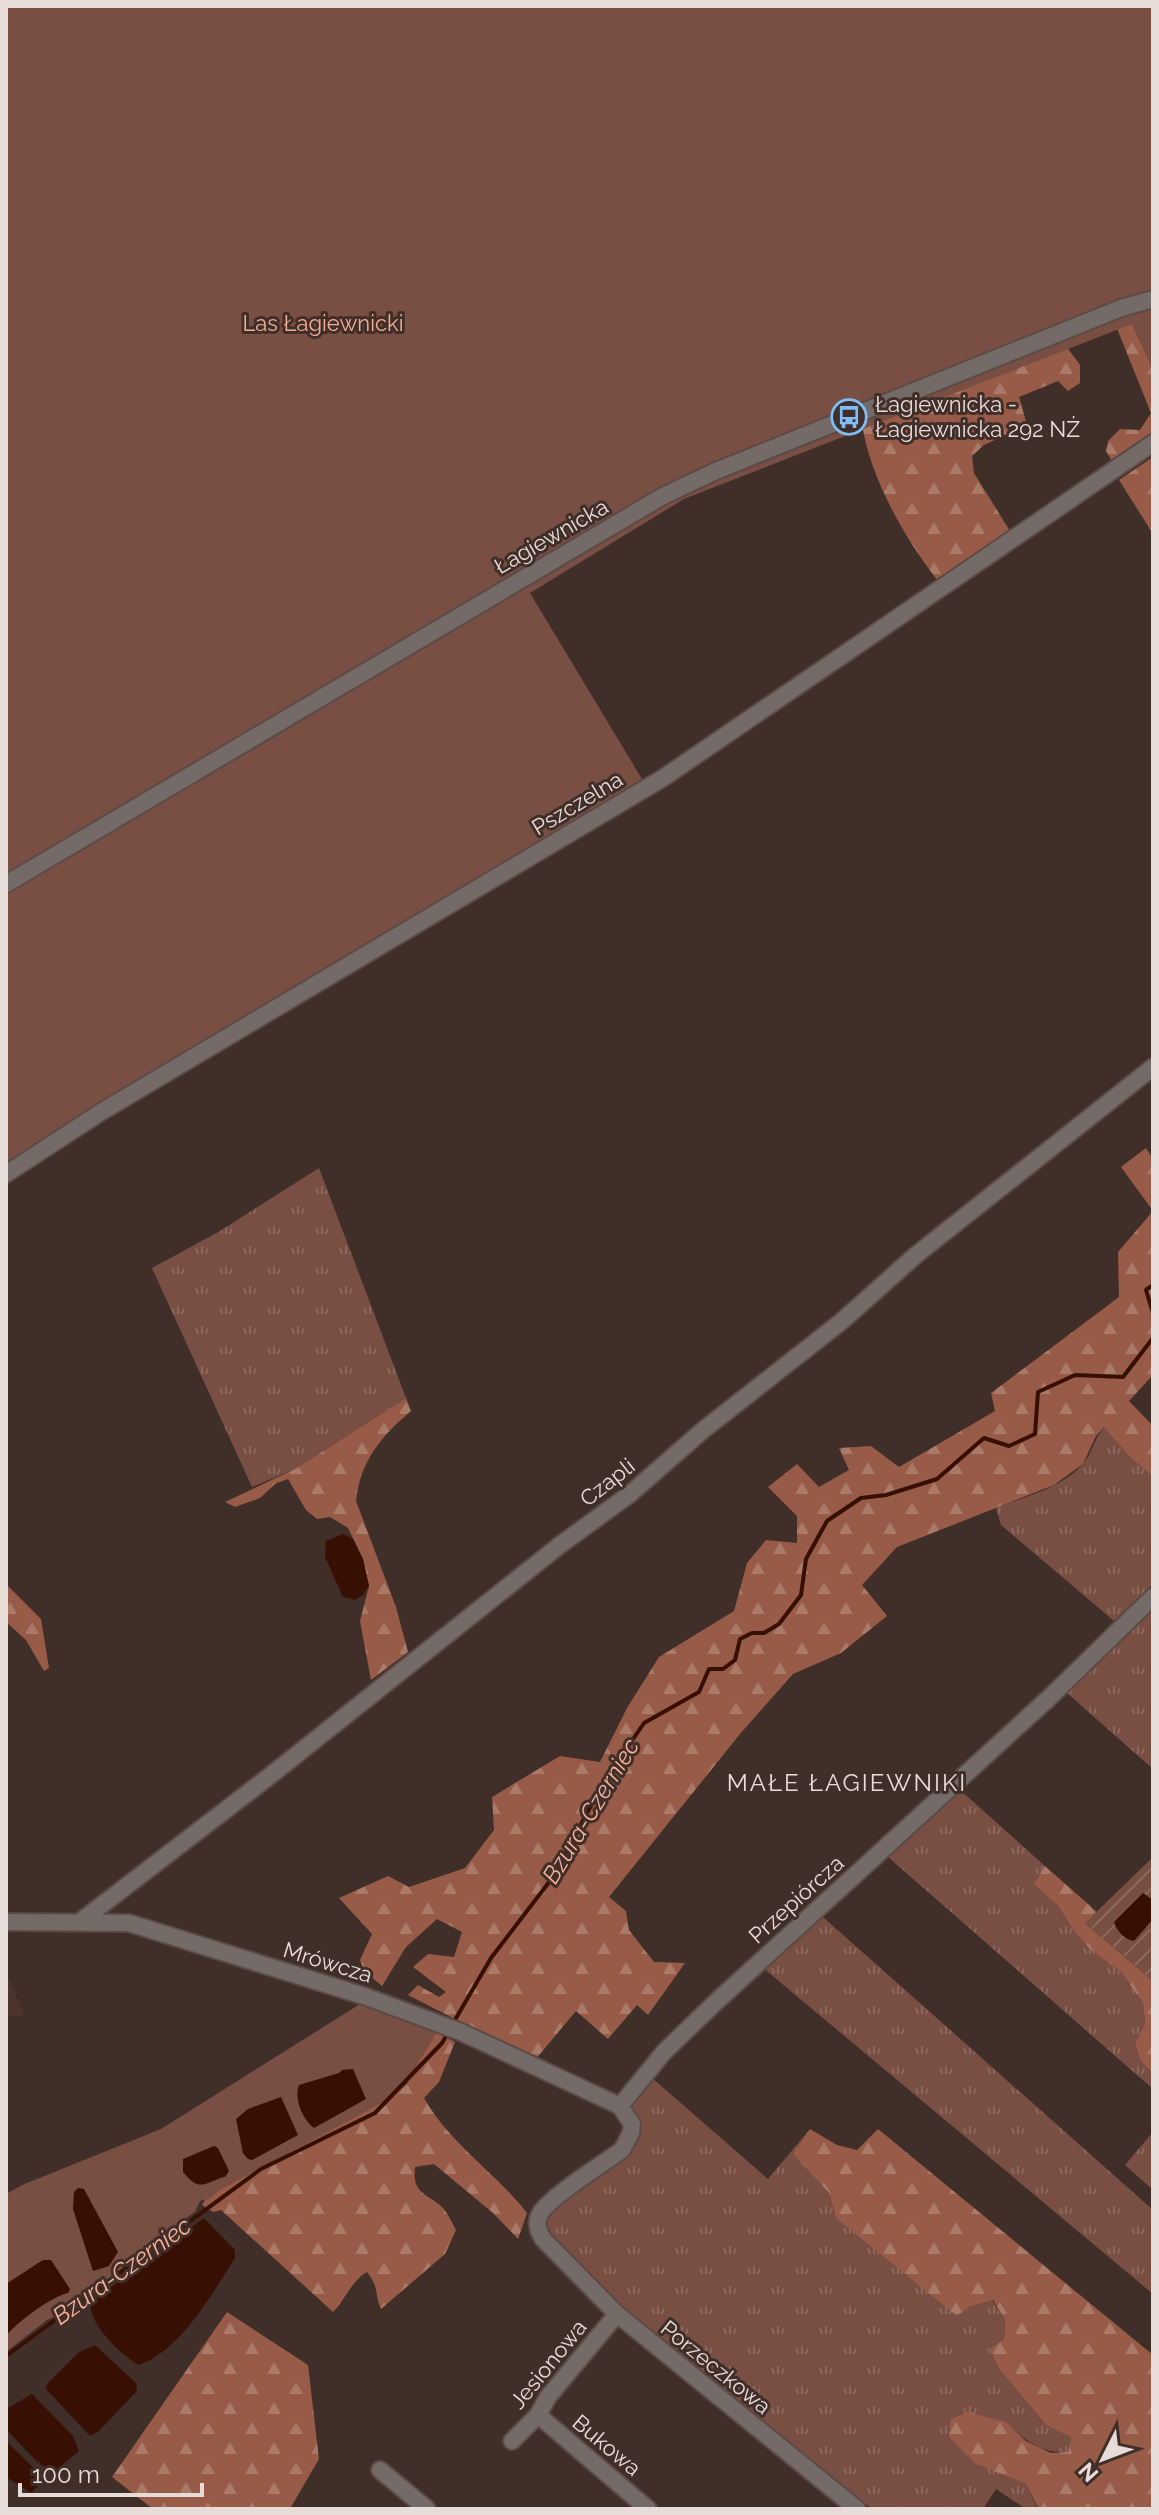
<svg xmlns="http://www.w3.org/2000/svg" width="1159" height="2515" font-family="Raleway,sans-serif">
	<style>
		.built { fill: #4d352d }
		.grass { fill: url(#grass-tufts) }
		.forest { fill: url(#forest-firs) }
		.park { fill: #784f42 }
		.garden { fill: url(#garden-furrows) }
		.water { fill: #370f03 }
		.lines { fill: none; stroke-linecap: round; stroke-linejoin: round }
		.stream { stroke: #370f03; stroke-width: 4 }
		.minor-casing { stroke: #5b4a45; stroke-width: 20 }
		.minor { stroke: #746a67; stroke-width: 16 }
		.labels { text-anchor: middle; stroke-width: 6; stroke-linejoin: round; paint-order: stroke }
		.park-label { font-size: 22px; fill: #f4ab93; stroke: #402e29 }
		.poi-label { font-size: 22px; fill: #e8dcd8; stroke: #402e29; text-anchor: start }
		.street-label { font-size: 22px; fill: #e8dcd8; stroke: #402e29 }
		.neighbourhood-label { font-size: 24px; letter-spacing: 2px; fill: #e8dcd8; stroke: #402e29 }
		.water-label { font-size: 24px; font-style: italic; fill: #fab199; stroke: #402e29 }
	</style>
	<defs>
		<pattern id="grass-tufts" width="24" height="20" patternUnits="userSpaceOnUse" patternTransform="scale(2)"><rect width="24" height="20" fill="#784f42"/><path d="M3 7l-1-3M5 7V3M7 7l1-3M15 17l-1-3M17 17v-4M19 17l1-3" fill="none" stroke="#8b685d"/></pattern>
		<pattern id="forest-firs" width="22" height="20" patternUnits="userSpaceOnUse" patternTransform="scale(2)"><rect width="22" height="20" fill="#975b47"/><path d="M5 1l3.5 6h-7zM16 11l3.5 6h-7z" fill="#aa7a69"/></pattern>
		<pattern id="garden-furrows" width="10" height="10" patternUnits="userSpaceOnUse" patternTransform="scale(2)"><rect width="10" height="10" fill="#784f42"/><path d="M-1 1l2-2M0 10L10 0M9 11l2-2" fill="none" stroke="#8b685d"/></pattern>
	</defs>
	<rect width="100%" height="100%" fill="#402e29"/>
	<!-- built -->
	<path class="built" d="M 6,1972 L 24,2015 L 6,2017 Z"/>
	<!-- grass -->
	<g class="grass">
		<path d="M 319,1168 L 406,1398 L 295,1469 L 252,1487 L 152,1268 L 220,1231 Z"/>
		<path d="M 1105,1426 L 1131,1458 L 1153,1477 L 1153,1584 L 1114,1621 L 1001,1525 L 996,1508 C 1024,1497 1061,1488 1082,1465 C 1092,1454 1094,1438 1105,1426 Z"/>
		<path d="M 1153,1605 L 1153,1769 L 1067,1693 Z"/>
		<path d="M 959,1789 L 1045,1866 L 1035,1884 L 1058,1906 L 1075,1933 L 1093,1952 L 1121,1972 L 1143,2003 L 1145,2023 L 1135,2045 L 1140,2060 L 1153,2074 L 1153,2089 L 888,1857 Z"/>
		<path d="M 823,1917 L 1153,2210 L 1153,2294 L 762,1967 Z"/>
		<path d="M 651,2077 L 768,2179 L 810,2129 L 794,2154 L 829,2193 L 836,2218 L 969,2307 L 992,2300 L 1005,2320 L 1004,2339 L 989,2349 L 1000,2370 L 1046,2425 L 1071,2436 L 1069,2452 C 1041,2454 1025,2440 1006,2422 L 1025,2483 L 1037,2507 L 1035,2509 L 1026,2509 L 996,2489 L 983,2509 L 873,2509 L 857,2499 L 638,2323 L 545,2227 L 544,2217 L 632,2148 L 632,2103 Z"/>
		<path d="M 1153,2132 L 1153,2190 L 1125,2165 Z"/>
	</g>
	<!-- forest -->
	<g class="forest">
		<path d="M 1130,319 L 1153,369 L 1153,438 L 1113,463 L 1106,451 L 1108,441 L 1120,429 L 1140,430 L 1151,413 L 1116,326 Z"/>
		<path d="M 1063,342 L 1080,365 L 1080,383 L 1068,391 L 1058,381 L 1019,397 L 1027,425 L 984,445 L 972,456 L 974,473 L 1010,531 L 938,581 C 905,539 870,478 862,424 Z"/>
		<path d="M 1153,457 L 1153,534 L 1119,480 Z"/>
		<path d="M 1146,1148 L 1153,1159 L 1153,1375 L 1129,1401 L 1153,1426 L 1153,1477 L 1131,1458 L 1104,1427 L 1096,1436 L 1083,1464 L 1054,1485 L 897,1547 L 862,1585 L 887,1616 L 841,1653 L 793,1674 L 740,1734 L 609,1897 L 626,1911 L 629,1930 L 654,1962 L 685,1963 L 648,2015 L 637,2005 L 608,2039 L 576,2011 L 535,2060 L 408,1995 L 418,1985 L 439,1997 L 446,1992 L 413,1967 L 428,1954 L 454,1957 L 462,1932 L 437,1919 L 406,1947 L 382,1986 L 364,1971 L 360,1960 L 372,1934 L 339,1898 L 388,1876 L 409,1887 L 465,1868 L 494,1830 L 492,1797 L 560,1756 L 600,1762 L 627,1708 L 659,1657 L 734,1611 L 747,1563 L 766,1540 L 797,1543 L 797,1516 L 768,1487 L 797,1464 L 819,1487 L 849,1470 L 839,1448 L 871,1446 L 899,1467 L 995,1411 L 991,1393 L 1119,1297 L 1118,1252 L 1153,1211 L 1121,1167 Z"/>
		<path d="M 406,1398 L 411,1411 C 381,1436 360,1462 356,1501 L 396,1607 L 408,1652 L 371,1680 L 360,1621 L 369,1586 L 363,1559 L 348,1528 L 330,1517 L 317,1519 L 306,1510 L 288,1479 L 275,1484 L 260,1498 L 235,1507 L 225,1502 L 295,1469 Z"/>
		<path d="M 6,1584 L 41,1619 L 49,1668 L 44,1671 L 26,1640 L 6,1622 Z"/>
		<path d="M 1045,1866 L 1097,1912 L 1086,1924 L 1153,1981 L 1153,2074 L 1140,2060 L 1135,2044 L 1145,2023 L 1143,2003 L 1121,1972 L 1093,1952 L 1075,1933 L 1058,1906 L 1034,1884 Z"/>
		<path d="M 432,2030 L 455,2042 L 439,2082 L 424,2098 C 450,2144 495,2172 527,2213 L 518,2239 L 493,2213 L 434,2164 L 415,2167 C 412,2194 425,2192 442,2207 C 448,2213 452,2223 456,2230 L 445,2254 L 381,2309 C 374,2293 380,2289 367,2272 C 351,2281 346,2299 333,2312 L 221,2210 L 213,2212 L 202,2205 L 211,2189 Z"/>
		<path d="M 810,2129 L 837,2145 L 857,2150 L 878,2129 L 1153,2355 L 1153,2509 L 1039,2509 L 1025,2483 L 976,2464 L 949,2437 L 951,2419 L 968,2412 L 1006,2422 L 1026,2441 L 1051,2453 L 1068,2452 L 1071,2437 L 1046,2425 L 1000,2370 L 989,2349 L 1004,2339 L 1005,2320 L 993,2300 L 969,2307 L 957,2316 L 836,2218 L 829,2193 L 793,2154 Z"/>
		<path d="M 227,2312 L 308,2365 L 319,2459 L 291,2507 L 293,2509 L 153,2509 L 112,2477 Z"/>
	</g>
	<!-- park -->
	<g class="park">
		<path d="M 6,6 L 1153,6 L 1153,369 L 1132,324 L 684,499 L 530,593 L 642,779 C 433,910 225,1046 6,1162 Z"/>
		<path d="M 360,2004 L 439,2029 L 408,2080 L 408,2084 L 389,2099 L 218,2191 L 211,2198 L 200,2201 L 195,2212 L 129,2258 L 123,2271 L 79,2296 L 61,2314 L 47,2320 L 6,2352 L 6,2194 L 22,2185 L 161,2129 Z"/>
	</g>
	<!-- garden -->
	<path class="garden" d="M 1153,1857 L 1153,1981 L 1085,1923 Z"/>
	<!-- water -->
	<g class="water">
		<path d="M 343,1534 L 353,1539 L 363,1559 L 369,1586 L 363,1595 L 355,1600 L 343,1597 L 325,1557 L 326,1541 Z"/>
		<path d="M 1143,1893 L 1153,1900 L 1153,1919 L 1134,1941 C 1125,1940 1116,1930 1114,1922 Z"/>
		<path d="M 353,2069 L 366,2099 L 314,2128 C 302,2119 294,2098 299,2085 L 339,2073 L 342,2070 Z"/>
		<path d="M 281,2097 L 298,2135 L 252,2160 L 248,2159 L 243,2153 L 236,2119 L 248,2109 Z"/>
		<path d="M 214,2146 L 218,2148 L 229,2171 C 223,2180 228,2175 218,2179 C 201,2186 197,2189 183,2172 L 183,2159 Z"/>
		<path d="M 78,2188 L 84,2189 L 118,2252 L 109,2266 L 93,2271 L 73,2209 L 74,2192 Z"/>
		<path d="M 204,2218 L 235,2250 L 235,2258 C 212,2294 181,2350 139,2365 C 122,2356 87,2323 91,2302 Z"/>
		<path d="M 43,2260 L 51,2260 L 70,2289 L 68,2293 C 52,2296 16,2323 6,2336 L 6,2284 Z"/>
		<path d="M 95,2345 L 136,2383 L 137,2391 L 98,2432 L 90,2436 L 46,2389 L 47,2384 L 78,2353 Z"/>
		<path d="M 32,2394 L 73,2436 L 79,2451 L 54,2472 L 38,2463 L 6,2429 L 6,2409 Z"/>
		<path d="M 6,2441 L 42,2476 L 44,2480 L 31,2493 L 6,2477 Z"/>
	</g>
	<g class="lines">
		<!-- stream -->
		<g class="stream">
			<path d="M 1153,1285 L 1146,1290 L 1153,1313"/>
			<path d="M 452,2025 L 491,1958 L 553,1877 L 602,1785 L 644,1723 L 699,1692 L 709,1669 L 723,1669 L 735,1660 L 740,1639 L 752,1633 L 764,1633 L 779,1624 L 801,1595 L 806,1559 L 827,1521 L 861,1498 L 886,1495 L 937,1479 L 984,1438 L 1009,1446 L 1035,1434 L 1038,1392 L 1075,1375 L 1123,1377 L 1153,1338"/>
			<path d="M 6,2356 L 261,2169 L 375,2113 L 442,2043 L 448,2033"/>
		</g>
		<defs>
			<g id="minor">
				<path d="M 6,884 L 663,496 L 716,471 L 1121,308 L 1153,299"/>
				<path d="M 6,1174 L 101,1112 L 663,778 L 1153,443"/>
				<path d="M 81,1921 L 271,1775 L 560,1545 L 630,1494 L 702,1431 L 842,1321 L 916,1255 L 1153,1067"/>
				<path d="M 6,1922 L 129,1923 L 364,1996 L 461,2032 L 620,2106 L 632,2124 L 631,2133 L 622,2150 C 604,2163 548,2198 540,2214 C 535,2223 538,2231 543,2239 L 617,2314 L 857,2509"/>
				<path d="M 620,2106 L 664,2052 L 717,2001 L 1050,1697 L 1153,1597"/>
				<path d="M 538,2415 L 648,2509"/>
				<path d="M 512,2441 L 538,2415 L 548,2397 L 617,2314"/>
				<path d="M 380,2470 L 427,2509"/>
			</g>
		</defs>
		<!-- minor casing -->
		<use href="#minor" class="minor-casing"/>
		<!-- minor -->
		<use href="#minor" class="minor"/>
	</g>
	<!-- icons -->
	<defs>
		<symbol id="bus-ring" viewBox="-11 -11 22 22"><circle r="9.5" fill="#402e29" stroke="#7fbdfa" stroke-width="1.5"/><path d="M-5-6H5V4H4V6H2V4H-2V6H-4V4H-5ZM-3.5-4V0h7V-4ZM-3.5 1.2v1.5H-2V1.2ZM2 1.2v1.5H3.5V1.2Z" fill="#7fbdfa"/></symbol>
	</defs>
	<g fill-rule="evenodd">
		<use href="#bus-ring" x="829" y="397" width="40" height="40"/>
	</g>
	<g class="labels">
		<!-- park labels -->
		<g class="park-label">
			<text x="323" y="331">Las Łagiewnicki</text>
		</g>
		<!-- poi labels -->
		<g class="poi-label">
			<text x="875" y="412">Łagiewnicka -<tspan x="875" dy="25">Łagiewnicka 292 NŻ</tspan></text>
		</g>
		<!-- street labels -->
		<g class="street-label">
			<text transform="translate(551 536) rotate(-30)" y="8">Łagiewnicka</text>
			<text transform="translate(577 803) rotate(-31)" y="8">Pszczelna</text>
			<text transform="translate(607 1482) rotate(-38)" y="8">Czapli</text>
			<text transform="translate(796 1899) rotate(-42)" y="8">Przepiórcza</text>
			<text transform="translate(328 1962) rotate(17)" y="8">Mrówcza</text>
			<text transform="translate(548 2364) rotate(-51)" y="8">Jesionowa</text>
			<text transform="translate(716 2367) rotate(39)" y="8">Porzeczkowa</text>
			<text transform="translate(607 2445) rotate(40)" y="8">Bukowa</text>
		</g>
		<!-- neighbourhood labels -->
		<g class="neighbourhood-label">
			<text x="847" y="1791">MAŁE ŁAGIEWNIKI</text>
		</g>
		<!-- water labels -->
		<g class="water-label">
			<text transform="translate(591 1811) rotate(-59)" y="8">Bzura-Czerniec</text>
			<text transform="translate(122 2271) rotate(-36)" y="8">Bzura-Czerniec</text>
		</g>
	</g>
	<!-- border -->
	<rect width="1159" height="2515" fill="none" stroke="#e8dcd8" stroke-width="16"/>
	<!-- north arrow -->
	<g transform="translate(1103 2459) rotate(228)" stroke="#402e29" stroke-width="6" paint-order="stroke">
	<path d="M0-6L14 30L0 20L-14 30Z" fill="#e8dcd8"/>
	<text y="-12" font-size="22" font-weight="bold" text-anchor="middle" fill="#e8dcd8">N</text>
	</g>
	<!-- scale -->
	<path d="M20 2483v12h182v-12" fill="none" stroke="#e8dcd8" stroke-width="4"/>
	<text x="32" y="2483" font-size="24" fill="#e8dcd8" stroke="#402e29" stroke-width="6" paint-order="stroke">100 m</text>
</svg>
